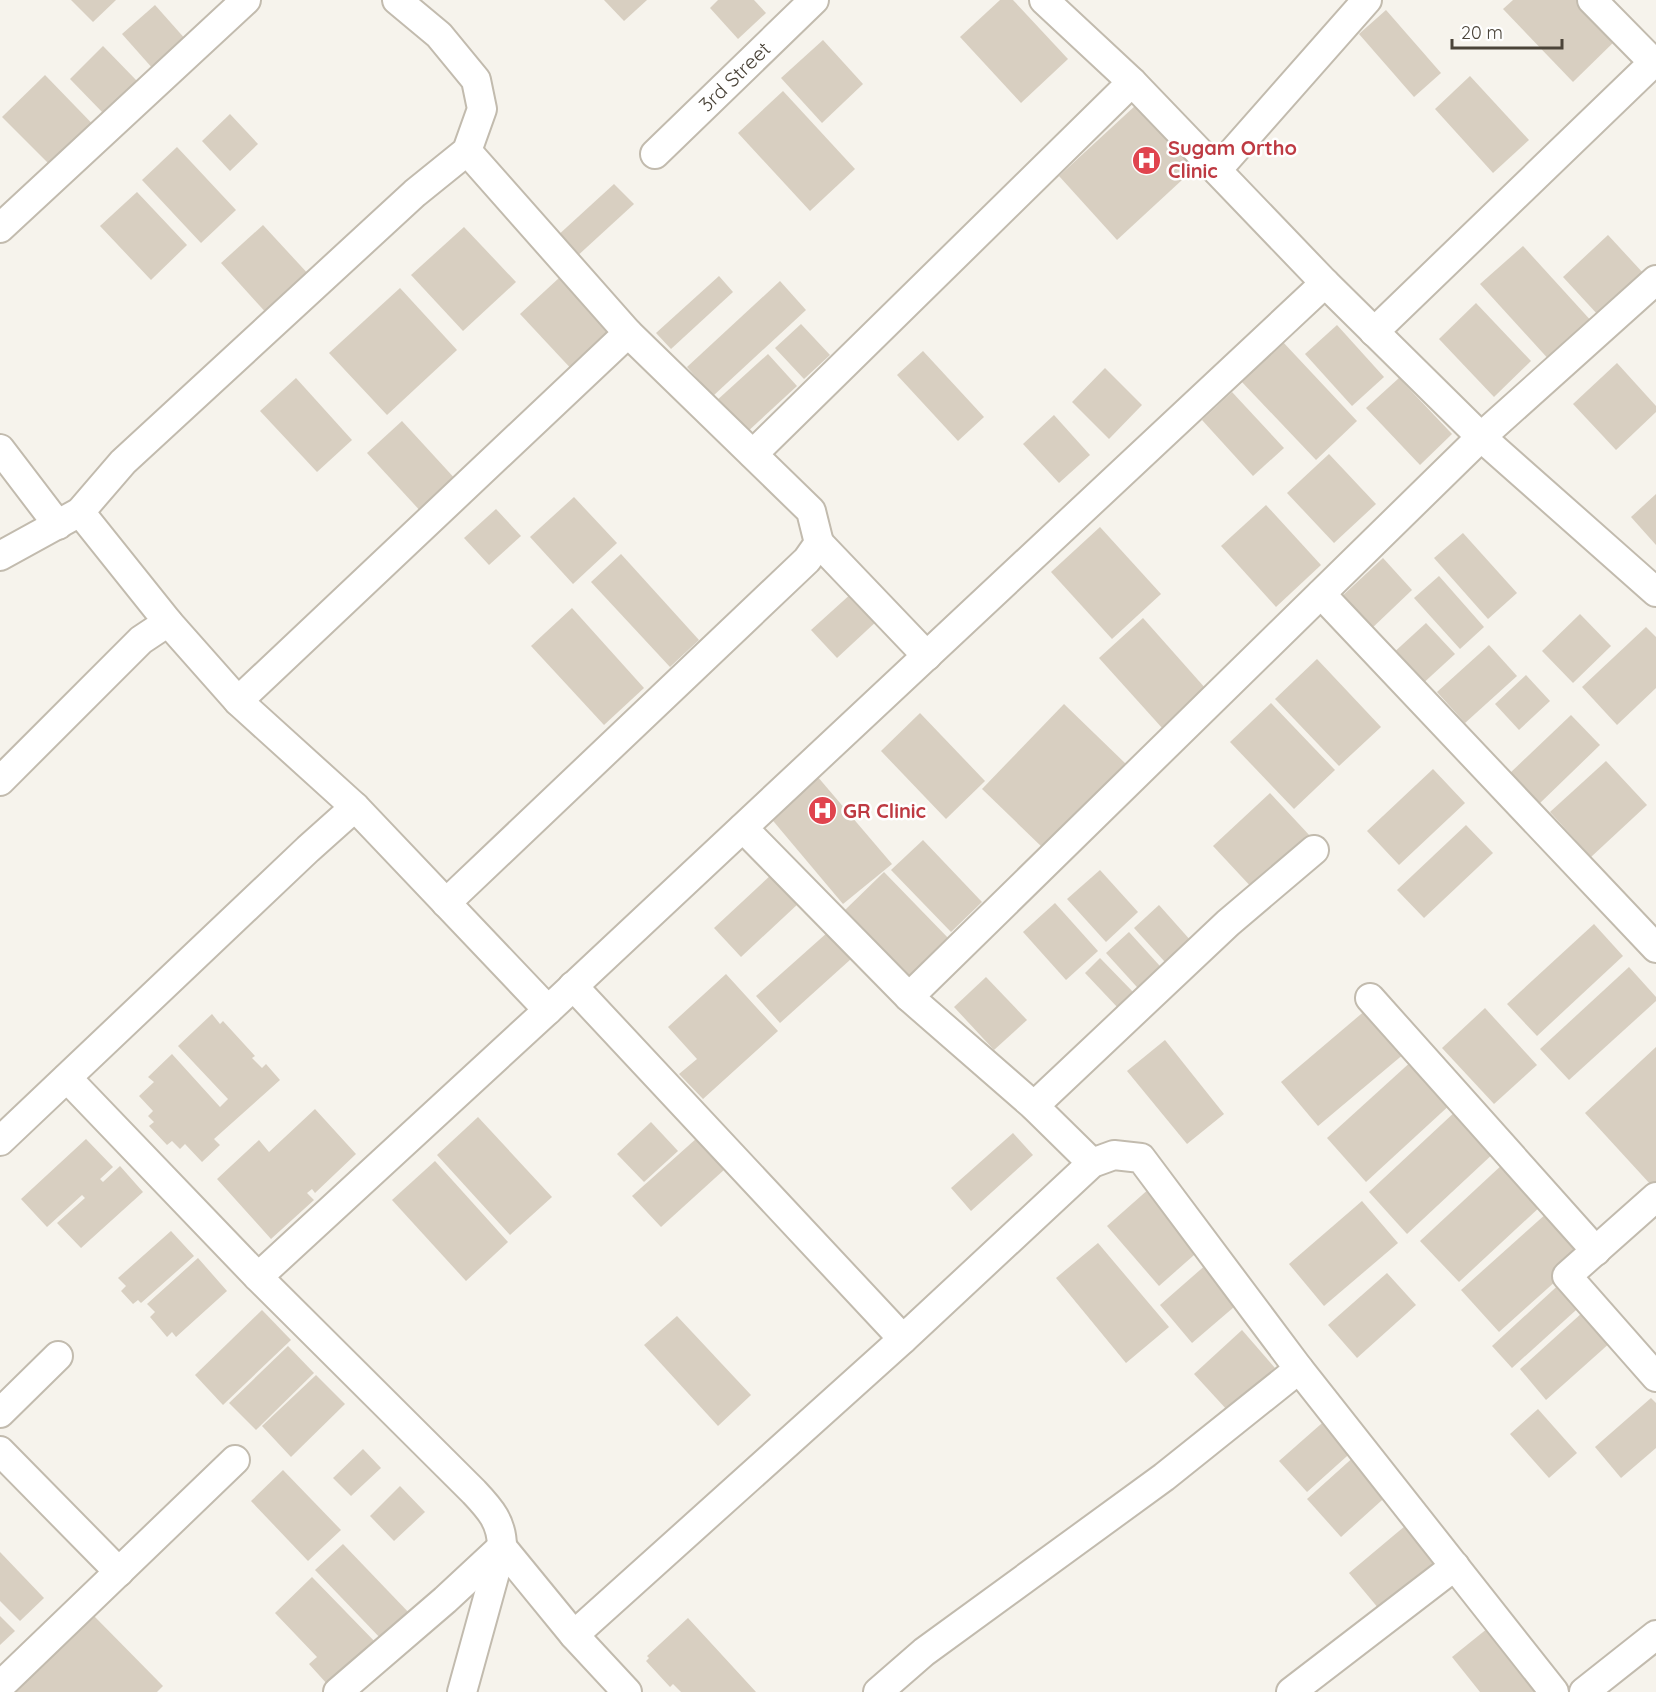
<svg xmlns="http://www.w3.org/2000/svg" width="1656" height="1692" font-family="Quicksand,sans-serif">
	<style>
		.building { fill: #d8cfc1 }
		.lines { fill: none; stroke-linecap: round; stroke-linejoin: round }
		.street-casing { stroke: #c2bbae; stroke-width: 32 }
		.street { stroke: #fff; stroke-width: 28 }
		.labels { text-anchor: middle; stroke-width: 5; stroke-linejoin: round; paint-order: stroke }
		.street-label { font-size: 20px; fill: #4b4439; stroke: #fff }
		.health-label { font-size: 20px; font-weight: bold; fill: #be3a42; stroke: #fff; text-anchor: start }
	</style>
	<rect width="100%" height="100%" fill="#f6f3ec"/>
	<!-- building -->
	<g class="building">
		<path d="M 71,0 L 116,0 L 93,22 Z"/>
		<path d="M 604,0 L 647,0 L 624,21 Z"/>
		<path d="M 718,0 L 754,0 L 766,13 L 738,39 L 710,8 Z"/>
		<path d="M 1000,0 L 1013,0 L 1068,59 L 1021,103 L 960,37 Z"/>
		<path d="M 1513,0 L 1586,0 L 1620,36 L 1573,82 L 1503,9 Z"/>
		<path d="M 155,5 L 195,50 L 162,79 L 122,34 Z"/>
		<path d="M 1386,10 L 1441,73 L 1414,97 L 1359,34 Z"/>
		<path d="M 823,40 L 863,84 L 822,123 L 781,78 Z"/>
		<path d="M 103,46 L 137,81 L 104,114 L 70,79 Z"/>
		<path d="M 45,75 L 108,140 L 66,181 L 2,117 Z"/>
		<path d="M 1470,76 L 1529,140 L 1493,173 L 1435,109 Z"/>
		<path d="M 783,91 L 855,169 L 810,211 L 738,133 Z"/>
		<path d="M 1136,105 L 1195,168 L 1117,240 L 1059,176 Z"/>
		<path d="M 230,114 L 258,144 L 230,171 L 202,141 Z"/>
		<path d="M 177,147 L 236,210 L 201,243 L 142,180 Z"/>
		<path d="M 614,184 L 634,204 L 574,259 L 555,238 Z"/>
		<path d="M 137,192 L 187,245 L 151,280 L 100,226 Z"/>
		<path d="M 263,225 L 311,277 L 269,316 L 221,263 Z"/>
		<path d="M 464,227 L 516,282 L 463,331 L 411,275 Z"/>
		<path d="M 1608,235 L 1644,274 L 1599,316 L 1563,277 Z"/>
		<path d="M 1523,246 L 1594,324 L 1552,363 L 1480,284 Z"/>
		<path d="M 719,276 L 733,292 L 671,349 L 656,333 Z"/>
		<path d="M 559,278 L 614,338 L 576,374 L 520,314 Z"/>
		<path d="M 780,281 L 806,310 L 713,396 L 687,367 Z"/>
		<path d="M 400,288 L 457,350 L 387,415 L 329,353 Z"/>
		<path d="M 1476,303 L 1531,361 L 1494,397 L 1439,339 Z"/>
		<path d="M 801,324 L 830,355 L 804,379 L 775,348 Z"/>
		<path d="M 1337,325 L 1384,377 L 1352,406 L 1305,354 Z"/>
		<path d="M 1282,341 L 1357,421 L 1316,460 L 1240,380 Z"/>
		<path d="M 923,351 L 984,417 L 958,441 L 897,375 Z"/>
		<path d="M 768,354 L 797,386 L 745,434 L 715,402 Z"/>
		<path d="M 1617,363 L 1656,406 L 1656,412 L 1616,450 L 1573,404 Z"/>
		<path d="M 1105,368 L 1142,405 L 1109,439 L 1072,402 Z"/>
		<path d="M 296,378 L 352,440 L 317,472 L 260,411 Z"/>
		<path d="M 1399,378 L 1452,434 L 1420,465 L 1366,408 Z"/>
		<path d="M 1232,392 L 1284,448 L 1253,476 L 1202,420 Z"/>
		<path d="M 1054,415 L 1090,455 L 1059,483 L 1023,444 Z"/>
		<path d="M 402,421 L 458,482 L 424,515 L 367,453 Z"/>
		<path d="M 1329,454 L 1376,504 L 1334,543 L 1287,493 Z"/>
		<path d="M 1656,494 L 1656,545 L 1631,517 Z"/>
		<path d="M 574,497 L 617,543 L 573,584 L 530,537 Z"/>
		<path d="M 1266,505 L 1321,565 L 1276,607 L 1221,546 Z"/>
		<path d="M 496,509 L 521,536 L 489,565 L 464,538 Z"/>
		<path d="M 1100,527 L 1161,594 L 1112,639 L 1051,572 Z"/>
		<path d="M 1463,533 L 1517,593 L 1488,619 L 1434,558 Z"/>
		<path d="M 621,554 L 699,640 L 670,667 L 591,582 Z"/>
		<path d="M 1383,558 L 1412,590 L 1369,631 L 1339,599 Z"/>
		<path d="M 1439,576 L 1484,627 L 1460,649 L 1414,598 Z"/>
		<path d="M 853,592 L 879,619 L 837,658 L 811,630 Z"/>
		<path d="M 572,608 L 644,688 L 604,725 L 531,646 Z"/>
		<path d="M 1580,614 L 1611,646 L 1573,683 L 1542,651 Z"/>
		<path d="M 1143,618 L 1206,689 L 1163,729 L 1099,658 Z"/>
		<path d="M 1426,623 L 1455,654 L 1419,687 L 1390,656 Z"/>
		<path d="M 1646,627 L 1656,637 L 1656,688 L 1617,725 L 1582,687 Z"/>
		<path d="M 1489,645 L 1517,676 L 1465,723 L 1437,692 Z"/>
		<path d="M 1317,659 L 1381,727 L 1339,766 L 1275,699 Z"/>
		<path d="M 1526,675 L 1550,701 L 1519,730 L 1495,704 Z"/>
		<path d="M 1271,703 L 1335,770 L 1294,809 L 1230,742 Z"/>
		<path d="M 1064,704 L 1126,764 L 1044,849 L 982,789 Z"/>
		<path d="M 920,713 L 985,781 L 946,819 L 881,751 Z"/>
		<path d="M 1571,715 L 1600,745 L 1538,805 L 1509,774 Z"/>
		<path d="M 1606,761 L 1647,805 L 1591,857 L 1550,812 Z"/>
		<path d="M 1433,769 L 1465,803 L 1399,865 L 1367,831 Z"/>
		<path d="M 817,776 L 892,864 L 843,904 L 769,816 Z"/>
		<path d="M 1270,793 L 1311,837 L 1254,890 L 1213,846 Z"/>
		<path d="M 1466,825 L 1493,853 L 1424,918 L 1397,890 Z"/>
		<path d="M 923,840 L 982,902 L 951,932 L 891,870 Z"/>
		<path d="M 1100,870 L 1138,912 L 1106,942 L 1067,899 Z"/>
		<path d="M 884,872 L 951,941 L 912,980 L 844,911 Z"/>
		<path d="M 772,874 L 799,903 L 741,957 L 714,928 Z"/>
		<path d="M 1055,903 L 1098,951 L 1066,980 L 1023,932 Z"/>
		<path d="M 1159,905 L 1200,951 L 1175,973 L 1134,928 Z"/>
		<path d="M 1594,924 L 1623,956 L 1537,1036 L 1507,1004 Z"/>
		<path d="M 828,932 L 851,959 L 780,1023 L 756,996 Z"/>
		<path d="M 1129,932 L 1169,976 L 1146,997 L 1106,953 Z"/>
		<path d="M 1100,958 L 1134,993 L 1119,1009 L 1085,973 Z"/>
		<path d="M 1629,967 L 1656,997 L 1656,1001 L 1569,1080 L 1540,1049 Z"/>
		<path d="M 726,974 L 778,1031 L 703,1099 L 679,1074 L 697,1059 L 668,1027 Z"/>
		<path d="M 986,977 L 1027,1020 L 994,1050 L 954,1007 Z"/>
		<path d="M 1485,1008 L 1537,1065 L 1494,1104 L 1442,1048 Z"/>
		<path d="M 1367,1009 L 1405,1053 L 1318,1126 L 1281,1082 Z"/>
		<path d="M 212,1014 L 220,1024 L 223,1021 L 255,1056 L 252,1058 L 262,1068 L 266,1064 L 280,1080 L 214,1139 L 220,1145 L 202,1162 L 185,1144 L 180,1149 L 172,1141 L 167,1145 L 149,1126 L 154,1122 L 148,1116 L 153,1111 L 139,1096 L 154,1082 L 148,1077 L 172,1054 L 220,1107 L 228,1099 L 178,1046 Z"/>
		<path d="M 1165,1040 L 1224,1114 L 1187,1144 L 1127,1071 Z"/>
		<path d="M 1656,1047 L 1656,1181 L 1651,1185 L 1585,1113 Z"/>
		<path d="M 1414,1059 L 1453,1102 L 1366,1182 L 1327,1138 Z"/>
		<path d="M 315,1109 L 356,1154 L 315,1193 L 312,1189 L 307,1193 L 314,1200 L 271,1239 L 217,1179 L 259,1140 L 269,1152 Z"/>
		<path d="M 1457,1110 L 1496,1151 L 1407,1234 L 1369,1192 Z"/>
		<path d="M 478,1117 L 552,1197 L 510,1235 L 437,1155 Z"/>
		<path d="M 651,1122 L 678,1151 L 644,1182 L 617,1154 Z"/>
		<path d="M 1013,1133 L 1033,1155 L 971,1211 L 951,1188 Z"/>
		<path d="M 697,1138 L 725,1169 L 661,1227 L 632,1196 Z"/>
		<path d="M 86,1139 L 113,1167 L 100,1179 L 103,1182 L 120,1166 L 143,1192 L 81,1248 L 57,1223 L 85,1198 L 82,1195 L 47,1227 L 21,1199 Z"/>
		<path d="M 435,1161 L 508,1242 L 466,1281 L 392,1200 Z"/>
		<path d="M 1504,1163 L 1542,1205 L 1459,1282 L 1420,1241 Z"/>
		<path d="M 1150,1188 L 1202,1248 L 1159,1286 L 1107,1226 Z"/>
		<path d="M 1362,1201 L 1398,1243 L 1324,1306 L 1289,1264 Z"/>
		<path d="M 1547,1213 L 1585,1255 L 1499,1332 L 1461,1290 Z"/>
		<path d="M 171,1231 L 194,1256 L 141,1303 L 138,1300 L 133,1304 L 121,1291 L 126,1286 L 118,1278 Z"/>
		<path d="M 1098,1243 L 1169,1327 L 1126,1363 L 1056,1278 Z"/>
		<path d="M 198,1258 L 227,1291 L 176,1337 L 172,1332 L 167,1337 L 150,1317 L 155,1312 L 147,1304 Z"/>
		<path d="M 1208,1263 L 1241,1301 L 1192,1343 L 1160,1305 Z"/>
		<path d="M 1387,1273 L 1416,1305 L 1357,1358 L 1328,1325 Z"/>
		<path d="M 1565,1279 L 1586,1301 L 1512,1368 L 1492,1346 Z"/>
		<path d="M 262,1310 L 291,1340 L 223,1405 L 195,1375 Z"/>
		<path d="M 1583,1312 L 1611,1342 L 1546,1400 L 1520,1369 Z"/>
		<path d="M 677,1316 L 751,1395 L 718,1426 L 644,1345 Z"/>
		<path d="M 1242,1330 L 1275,1368 L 1228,1411 L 1194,1374 Z"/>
		<path d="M 288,1346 L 314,1373 L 256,1430 L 229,1403 Z"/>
		<path d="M 316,1375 L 345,1404 L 291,1457 L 262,1426 Z"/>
		<path d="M 1651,1398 L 1656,1403 L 1656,1448 L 1621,1478 L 1595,1447 Z"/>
		<path d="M 1538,1409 L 1577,1453 L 1549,1478 L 1510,1434 Z"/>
		<path d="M 1329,1417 L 1356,1448 L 1307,1492 L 1279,1461 Z"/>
		<path d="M 363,1449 L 381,1468 L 351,1496 L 333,1478 Z"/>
		<path d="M 1357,1454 L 1391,1492 L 1341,1537 L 1307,1499 Z"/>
		<path d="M 283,1470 L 341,1530 L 308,1561 L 251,1501 Z"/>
		<path d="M 400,1486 L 425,1512 L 394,1541 L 370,1516 Z"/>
		<path d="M 1405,1526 L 1435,1562 L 1379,1609 L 1349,1573 Z"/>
		<path d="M 343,1544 L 412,1616 L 384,1642 L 315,1570 Z"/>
		<path d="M 0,1552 L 44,1598 L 20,1621 L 0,1601 Z"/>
		<path d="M 312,1577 L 379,1646 L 328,1685 L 309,1664 L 317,1657 L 275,1613 Z"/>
		<path d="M 0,1616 L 15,1631 L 0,1645 Z"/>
		<path d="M 94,1616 L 163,1686 L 157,1692 L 16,1692 Z"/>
		<path d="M 688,1618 L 756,1692 L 681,1692 L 673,1684 L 670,1687 L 646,1661 L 649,1658 L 647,1656 Z"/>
		<path d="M 1493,1624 L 1540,1692 L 1480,1692 L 1452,1657 Z"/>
	</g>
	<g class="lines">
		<defs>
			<g id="street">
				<path d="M 1592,0 L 1656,65"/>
				<path id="s1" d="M 655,154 L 814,0"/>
				<path d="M 1217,170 L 1367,0"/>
				<path d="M 0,228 L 246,0"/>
				<path d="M 1325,283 L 1481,437 L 1656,592"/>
				<path d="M 1374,332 L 1656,60"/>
				<path d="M 0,449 L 58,525"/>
				<path d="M 753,454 L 1132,82"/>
				<path d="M 819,543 L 927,656"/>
				<path d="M 0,556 L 80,512 L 123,462 L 415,193 L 467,151 L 482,109 L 476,80 L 439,35 L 397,0"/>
				<path d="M 1321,594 L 1656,948"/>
				<path d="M 238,701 L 628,333 L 467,151"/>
				<path d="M 0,781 L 141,640 L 168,622 L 80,512"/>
				<path d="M 355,807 L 548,1010"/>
				<path d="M 743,828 L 909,997 L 1034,1106 L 1092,1163"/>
				<path d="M 446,903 L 807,560 L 819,543 L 811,511 L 628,333"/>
				<path d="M 573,986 L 903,1339"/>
				<path d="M 909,997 L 1481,437 L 1656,280"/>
				<path d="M 1370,998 L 1596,1251"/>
				<path d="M 67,1078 L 258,1277"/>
				<path d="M 1034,1106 L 1228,923 L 1314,850"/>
				<path d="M 0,1141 L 308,849 L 355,807 L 238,701 L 168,622"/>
				<path d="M 1656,1197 L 1567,1276 L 1656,1377"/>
				<path d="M 1299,1369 L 1554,1692"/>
				<path d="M 0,1413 L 58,1356"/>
				<path d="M 0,1451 L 119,1572"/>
				<path d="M 574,1635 L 903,1339 L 1092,1163 L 1114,1155 L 1141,1158 L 1299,1369 L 1164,1477 L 924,1652 L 878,1692"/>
				<path d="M 0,1686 L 235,1460"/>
				<path d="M 338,1692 L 445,1600 L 502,1547 L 574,1635 L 627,1692"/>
				<path d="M 462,1692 L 502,1547 C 502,1522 490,1509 474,1492 L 258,1277 L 548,1010 L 1325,283 L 1132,82 L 1044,0"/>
				<path d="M 1291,1692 L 1455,1566"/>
				<path d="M 1584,1692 L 1656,1635"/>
			</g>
		</defs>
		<!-- street casing -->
		<use href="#street" class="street-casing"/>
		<!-- street -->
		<use href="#street" class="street"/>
	</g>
	<!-- icons -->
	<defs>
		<symbol id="hospital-disc" viewBox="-11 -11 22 22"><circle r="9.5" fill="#e0444e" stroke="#fff"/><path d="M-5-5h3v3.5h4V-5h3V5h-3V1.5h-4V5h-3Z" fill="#fff"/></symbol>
	</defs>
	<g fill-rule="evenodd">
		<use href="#hospital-disc" x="1130" y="144" width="33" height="33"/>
		<use href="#hospital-disc" x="806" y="794" width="33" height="33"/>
	</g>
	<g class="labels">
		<!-- street labels -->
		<g class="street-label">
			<text dy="7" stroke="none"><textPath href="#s1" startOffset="111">3rd Street</textPath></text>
		</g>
		<!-- health labels -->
		<g class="health-label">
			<text x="1168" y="155">Sugam Ortho<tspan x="1168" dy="23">Clinic</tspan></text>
			<text x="843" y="818">GR Clinic</text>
		</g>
	</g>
	<!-- scale -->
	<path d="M1452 39v9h110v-9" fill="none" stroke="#4b4439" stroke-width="3"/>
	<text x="1461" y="39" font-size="18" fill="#4b4439" stroke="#ffffff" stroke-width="4.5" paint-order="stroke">20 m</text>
</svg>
